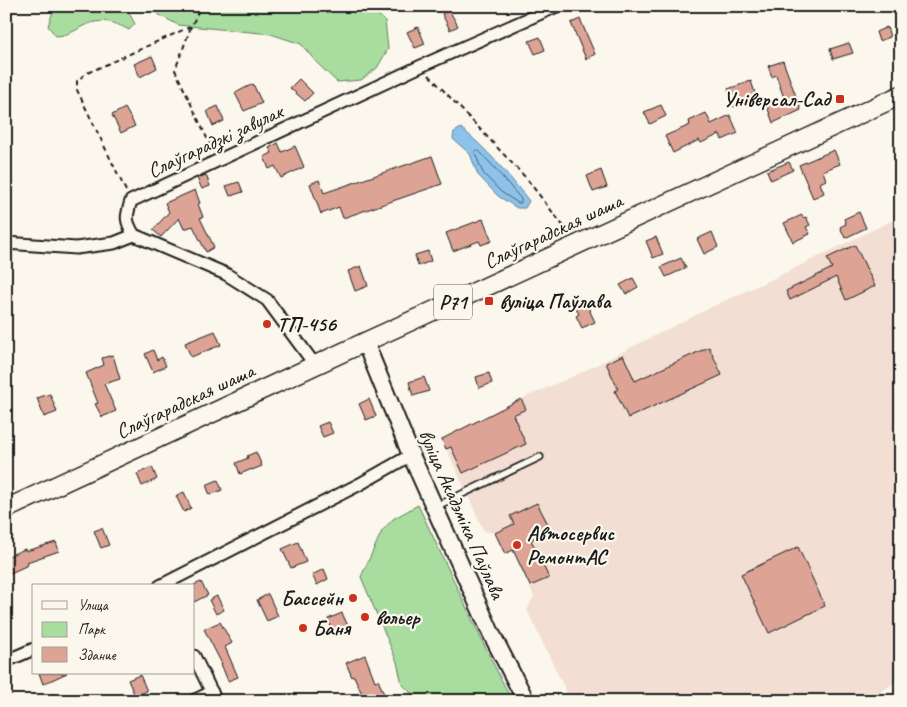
<svg xmlns="http://www.w3.org/2000/svg" width="907" height="707" font-family="Caveat,sans-serif">
	<style>
		.built { fill: #f2ded2 }
		.green { fill: #a9dd9f; stroke: #627c5e }
		.water { fill: #8dc3eb; stroke: #608098 }
		.lines { fill: none; stroke-linecap: round; stroke-linejoin: round }
		.shore { stroke: #495f6f; stroke-width: 1 }
		.building { fill: #dda496; stroke: #1c1c1c }
		.service-casing { stroke: #1c1c1c; stroke-width: 9 }
		.minor-casing { stroke: #1c1c1c; stroke-width: 15 }
		.secondary-casing { stroke: #1c1c1c; stroke-width: 20 }
		.primary-casing { stroke: #1c1c1c; stroke-width: 21 }
		.path { stroke: #1c1c1c; stroke-width: 2; stroke-dasharray: 5 4; stroke-linecap: butt }
		.service { stroke: #fbf7ec; stroke-width: 5.5 }
		.minor { stroke: #fbf7ec; stroke-width: 11 }
		.secondary { stroke: #fbf7ec; stroke-width: 16 }
		.primary { stroke: #fbf7ec; stroke-width: 18 }
		.poi-dot { fill: #c8321e; stroke: #fbf7ec; stroke-width: 2 }
		.labels { text-anchor: middle; stroke-width: 4.5; stroke-linejoin: round; paint-order: stroke }
		.shield { fill: #fbf7ec; stroke: #5f5e5a; stroke-width: 1 }
		.shield-label { font-size: 20px; font-weight: bold; fill: #1c1c1c }
		.poi-label { font-size: 21px; font-weight: bold; fill: #1c1c1c; stroke: #fbf7ec; text-anchor: start }
		.street-label { font-size: 21px; fill: #1c1c1c; stroke: #fbf7ec }
	</style>
	<rect width="100%" height="100%" fill="#fbf7ec"/>
	<filter id="ink" filterUnits="userSpaceOnUse"><feTurbulence type="fractalNoise" baseFrequency=".02" numOctaves="2"/><feDisplacementMap in="SourceGraphic" scale="10" xChannelSelector="R" yChannelSelector="G"/><feConvolveMatrix kernelMatrix="1 2 1 2 8 2 1 2 1" color-interpolation-filters="sRGB"/></filter>
	<g filter="url(#ink)">
		<!-- built -->
		<path class="built" d="M 901,216 L 901,678 L 872,698 L 873,701 L 571,701 L 527,610 L 534,596 L 513,550 L 505,554 L 495,533 L 484,531 L 442,439 L 521,399 L 572,377 L 720,303 L 781,275 Z"/>
		<!-- green -->
		<g class="green">
			<path d="M 55,6 L 118,6 L 128,11 L 135,24 L 129,30 C 113,21 100,18 83,26 C 72,32 69,35 56,36 L 48,26 Z"/>
			<path d="M 156,6 L 369,6 L 385,21 L 388,49 L 377,68 L 361,80 L 337,82 L 317,63 L 301,44 L 271,34 L 178,25 L 158,14 Z"/>
			<path d="M 418,505 L 487,651 L 512,701 L 425,701 L 414,696 L 402,684 L 397,662 L 361,577 L 382,531 L 393,519 Z"/>
		</g>
		<!-- water -->
		<path class="water" d="M 461,128 C 487,149 508,174 529,201 L 525,208 L 517,208 L 498,196 L 478,175 L 470,154 L 453,139 L 454,132 Z"/>
		<g class="lines">
			<!-- shore -->
			<path class="shore" d="M 476,150 L 479,151 L 493,166 L 521,199 L 521,203 L 518,203 L 501,192 L 483,173 L 475,153 Z"/>
		</g>
		<!-- building -->
		<g class="building">
			<path d="M 449,10 L 458,26 L 450,30 L 442,14 Z"/>
			<path d="M 580,19 L 595,54 L 586,59 L 571,23 Z"/>
			<path d="M 418,27 L 425,44 L 415,48 L 407,32 Z"/>
			<path d="M 887,27 L 890,37 L 879,41 L 876,32 Z"/>
			<path d="M 540,37 L 545,50 L 535,54 L 529,41 Z"/>
			<path d="M 849,43 L 853,53 L 833,59 L 830,49 Z"/>
			<path d="M 152,56 L 157,68 L 140,77 L 134,64 Z"/>
			<path d="M 783,61 L 801,110 L 773,123 L 767,106 L 784,98 L 776,75 L 772,77 L 768,66 Z"/>
			<path d="M 299,79 L 313,93 L 305,101 L 290,88 Z"/>
			<path d="M 751,81 L 757,99 L 734,107 L 728,89 Z"/>
			<path d="M 253,84 L 262,103 L 244,111 L 235,93 Z"/>
			<path d="M 661,105 L 666,116 L 650,124 L 644,112 Z"/>
			<path d="M 218,106 L 224,121 L 213,126 L 207,111 Z"/>
			<path d="M 125,108 L 135,126 L 121,133 L 112,115 Z"/>
			<path d="M 706,113 L 711,124 L 730,115 L 738,133 L 722,140 L 720,134 L 701,143 L 699,140 L 673,153 L 665,136 L 690,125 L 689,121 Z"/>
			<path d="M 278,143 L 282,152 L 295,146 L 304,167 L 281,178 L 275,166 L 269,169 L 264,157 L 272,153 L 269,148 Z"/>
			<path d="M 834,150 L 840,164 L 823,171 L 826,180 L 820,183 L 824,193 L 813,198 L 799,165 Z"/>
			<path d="M 432,156 L 442,184 L 343,218 L 339,207 L 321,214 L 310,184 L 319,180 L 324,193 Z"/>
			<path d="M 789,162 L 793,170 L 771,180 L 767,171 Z"/>
			<path d="M 601,170 L 607,187 L 593,192 L 587,176 Z"/>
			<path d="M 206,175 L 210,186 L 202,189 L 197,178 Z"/>
			<path d="M 239,182 L 243,192 L 230,196 L 226,186 Z"/>
			<path d="M 195,190 L 200,203 L 198,204 L 203,217 L 200,218 L 214,247 L 206,252 L 193,226 L 184,229 L 179,218 L 161,237 L 153,230 L 169,212 L 165,203 Z"/>
			<path d="M 859,212 L 866,228 L 845,238 L 840,227 L 846,224 L 844,219 Z"/>
			<path d="M 802,215 L 803,218 L 806,217 L 810,225 L 806,227 L 810,234 L 793,242 L 784,223 Z"/>
			<path d="M 483,219 L 492,241 L 481,245 L 479,241 L 453,251 L 446,233 Z"/>
			<path d="M 712,232 L 718,247 L 704,254 L 697,239 Z"/>
			<path d="M 656,237 L 663,254 L 653,258 L 646,241 Z"/>
			<path d="M 855,245 L 875,286 L 846,300 L 836,277 L 790,300 L 786,291 L 832,268 L 827,258 Z"/>
			<path d="M 428,251 L 431,261 L 418,266 L 415,255 Z"/>
			<path d="M 681,258 L 686,268 L 666,277 L 661,267 Z"/>
			<path d="M 361,266 L 368,286 L 355,291 L 348,271 Z"/>
			<path d="M 633,278 L 638,287 L 626,294 L 620,285 Z"/>
			<path d="M 585,301 L 595,322 L 582,328 L 576,316 L 579,314 L 575,306 Z"/>
			<path d="M 215,331 L 221,345 L 191,357 L 185,343 Z"/>
			<path d="M 709,347 L 722,375 L 628,418 L 615,391 L 618,389 L 606,363 L 623,355 L 635,381 Z"/>
			<path d="M 153,350 L 157,360 L 162,357 L 166,366 L 153,372 L 145,354 Z"/>
			<path d="M 113,355 L 120,379 L 104,384 L 116,411 L 102,417 L 95,404 L 98,403 L 86,373 L 104,365 L 102,358 Z"/>
			<path d="M 489,373 L 492,383 L 479,388 L 476,377 Z"/>
			<path d="M 424,377 L 429,391 L 413,396 L 409,382 Z"/>
			<path d="M 50,394 L 57,412 L 44,417 L 37,398 Z"/>
			<path d="M 369,399 L 376,416 L 366,420 L 359,404 Z"/>
			<path d="M 521,399 L 526,409 L 513,415 L 526,444 L 463,473 L 451,447 L 446,449 L 442,439 Z"/>
			<path d="M 328,422 L 333,433 L 323,437 L 318,426 Z"/>
			<path d="M 256,452 L 262,466 L 252,470 L 252,469 L 240,474 L 236,463 L 248,458 L 247,456 Z"/>
			<path d="M 152,467 L 157,479 L 142,486 L 137,474 Z"/>
			<path d="M 218,480 L 222,490 L 210,495 L 206,485 Z"/>
			<path d="M 184,492 L 191,508 L 184,512 L 176,496 Z"/>
			<path d="M 537,503 L 551,530 L 531,540 L 549,578 L 530,586 L 513,550 L 505,554 L 495,533 L 514,524 L 510,516 Z"/>
			<path d="M 102,528 L 109,545 L 101,548 L 94,531 Z"/>
			<path d="M 56,542 L 59,551 L 27,562 L 28,565 L 6,575 L 6,557 L 25,549 L 26,551 Z"/>
			<path d="M 298,542 L 306,562 L 291,568 L 282,549 Z"/>
			<path d="M 798,547 L 825,606 L 769,633 L 741,574 Z"/>
			<path d="M 324,569 L 328,579 L 317,585 L 312,575 Z"/>
			<path d="M 201,582 L 208,595 L 194,602 L 194,585 Z"/>
			<path d="M 268,594 L 278,616 L 267,621 L 257,600 Z"/>
			<path d="M 217,596 L 224,610 L 216,614 L 209,600 Z"/>
			<path d="M 342,613 L 348,626 L 333,632 L 328,619 Z"/>
			<path d="M 220,622 L 232,643 L 225,647 L 238,677 L 228,681 L 221,664 L 222,664 L 204,629 Z"/>
			<path d="M 365,655 L 375,681 L 378,680 L 384,694 L 368,701 L 365,701 L 354,676 L 352,677 L 346,663 Z"/>
			<path d="M 39,673 L 67,673 L 43,684 Z"/>
			<path d="M 140,675 L 147,691 L 135,696 L 128,680 Z"/>
		</g>
		<g class="lines">
			<defs>
				<path id="service" d="M 437,506 L 540,457"/>
				<g id="minor">
					<path d="M 6,243 L 76,248 L 114,243 L 134,235"/>
					<path d="M 315,365 L 267,300 L 226,274 L 134,235 C 125,220 126,217 131,201 L 421,66 L 557,6"/>
					<path d="M 160,586 L 360,484 L 411,455"/>
					<path d="M 194,656 L 216,701"/>
					<path d="M 6,661 L 34,649"/>
					<path d="M 193,701 L 212,692"/>
				</g>
				<path id="secondary" d="M 365,342 L 411,455 L 491,633 L 526,701"/>
				<path id="primary" d="M 6,509 L 365,342 L 468,295 L 901,95"/>
			</defs>
			<!-- service casing -->
			<use href="#service" class="service-casing"/>
			<!-- minor casing -->
			<use href="#minor" class="minor-casing"/>
			<!-- secondary casing -->
			<use href="#secondary" class="secondary-casing"/>
			<!-- primary casing -->
			<use href="#primary" class="primary-casing"/>
			<!-- path -->
			<g class="path">
				<path d="M 191,27 L 175,70 L 213,151"/>
				<path d="M 429,75 L 526,178 L 568,232"/>
				<path d="M 126,191 L 77,90 L 77,81 L 85,74 L 192,26 L 200,6"/>
			</g>
			<!-- service -->
			<use href="#service" class="service"/>
			<!-- minor -->
			<use href="#minor" class="minor"/>
			<!-- secondary -->
			<use href="#secondary" class="secondary"/>
			<!-- primary -->
			<use href="#primary" class="primary"/>
		</g>
	</g>
	<!-- markers -->
	<g class="poi-dot">
		<rect x="835" y="94" width="10" height="10" rx="2.5"/>
		<rect x="484" y="296" width="10" height="10" rx="2.5"/>
		<circle cx="267" cy="324" r="5"/>
		<circle cx="517" cy="545" r="5"/>
		<circle cx="353" cy="598" r="5"/>
		<circle cx="365" cy="617" r="5"/>
		<circle cx="303" cy="628" r="5"/>
	</g>
	<g class="labels">
		<!-- shield labels -->
		<rect class="shield" x="434" y="284.5" width="38" height="35" rx="4"/>
		<g class="shield-label">
			<text x="453" y="309">Р71</text>
		</g>
		<!-- poi labels -->
		<g class="poi-label">
			<text x="830" y="106" text-anchor="end">Універсал-Сад</text>
			<text x="499" y="308">вуліца Паўлава</text>
			<text x="277" y="331">ТП-456</text>
			<text x="527" y="540">Автосервис<tspan x="527" dy="24">РемонтАС</tspan></text>
			<text x="343" y="605" text-anchor="end">Бассейн</text>
			<text x="375" y="624">вольер</text>
			<text x="313" y="635">Баня</text>
		</g>
		<!-- street labels -->
		<g class="street-label">
			<text transform="translate(215 141) rotate(-25)" y="7">Слаўгарадзкі завулак</text>
			<text transform="translate(553 231) rotate(-25)" y="7">Слаўгарадская шаша</text>
			<text transform="translate(185 401) rotate(-25)" y="7">Слаўгарадская шаша</text>
			<text transform="translate(462 514) rotate(66)" y="7">вуліца Акадэміка Паўлава</text>
		</g>
	</g>
	<!-- margin -->
	<rect width="907" height="707" fill="none" stroke="#fbf7ec" stroke-width="25"/>
	<rect x="12" y="12" width="882" height="682" fill="none" stroke="#1c1c1c" stroke-width="2" filter="url(#ink)"/>
	<!-- legend -->
	<rect x="32" y="584" width="162" height="90" fill="#fbf7ec" stroke="#a29f99"/>
	<rect x="42" y="601" width="25" height="8" fill="#fbf7ec" stroke="#a29f99"/>
	<text x="78" y="610" font-size="15" fill="#1c1c1c">Улица</text>
	<rect x="42" y="622" width="25" height="15" fill="#a9dd9f" stroke="#a29f99"/>
	<text x="78" y="634" font-size="15" fill="#1c1c1c">Парк</text>
	<rect x="42" y="647" width="25" height="15" fill="#dda496" stroke="#a29f99"/>
	<text x="78" y="660" font-size="15" fill="#1c1c1c">Здание</text>
</svg>
